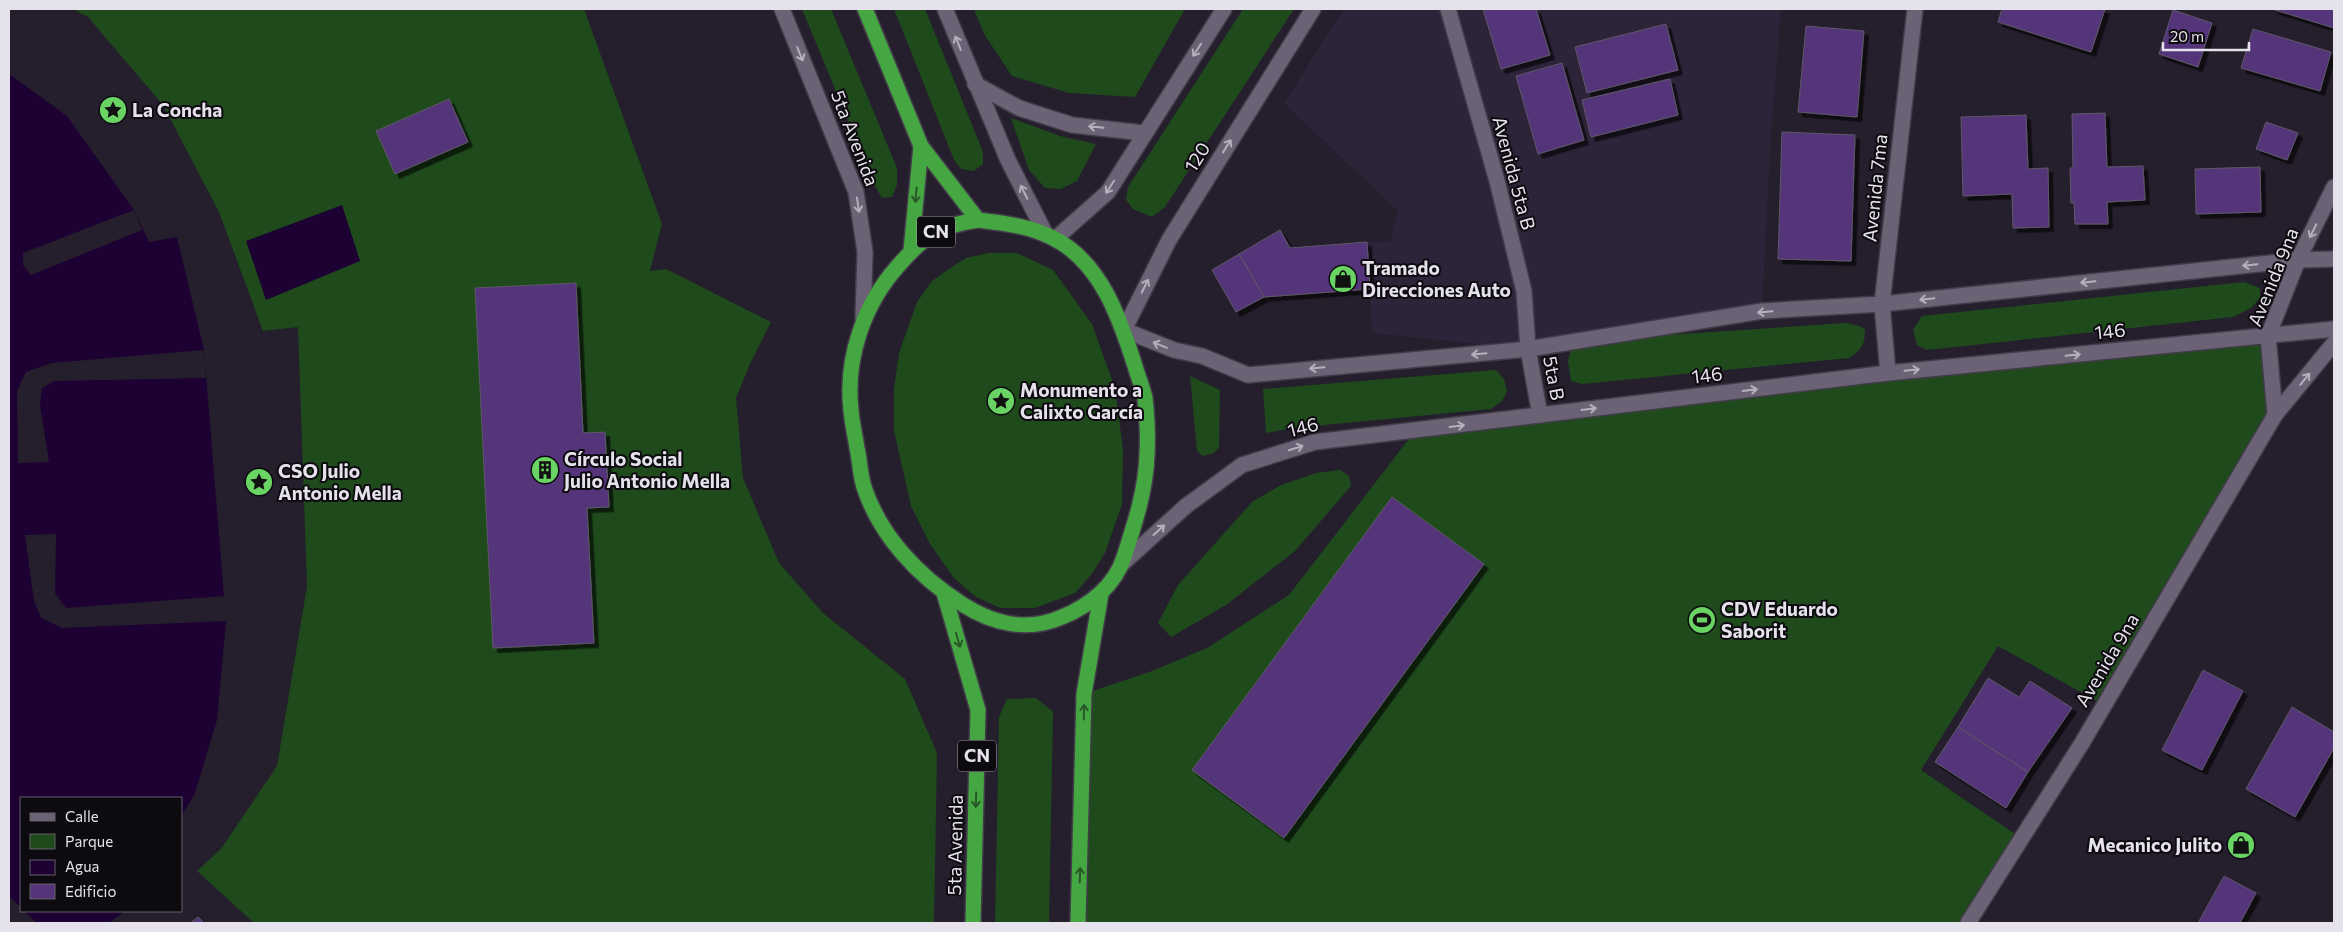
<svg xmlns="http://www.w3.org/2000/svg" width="2343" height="932" font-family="Commissioner,sans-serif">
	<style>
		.built { fill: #2d2439 }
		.green { fill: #1e4a1c }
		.water { fill: #1c0132 }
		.pier { fill: #251f2d }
		.building { fill: #553479; stroke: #5f5869; filter: url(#shadow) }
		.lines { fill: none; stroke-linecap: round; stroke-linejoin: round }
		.street-casing { stroke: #423c49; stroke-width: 18 }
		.secondary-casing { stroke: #423c49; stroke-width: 18 }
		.highway-casing { stroke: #423c49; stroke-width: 18 }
		.street { stroke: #6b6375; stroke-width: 15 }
		.secondary { stroke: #6b6375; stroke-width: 15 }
		.highway { stroke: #45a741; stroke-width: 15 }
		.oneway { stroke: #b5afbc }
		.oneway2 { stroke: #295828 }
		.labels { text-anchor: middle; stroke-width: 4; stroke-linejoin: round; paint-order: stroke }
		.shield { fill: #0d0a10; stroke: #a5a1aa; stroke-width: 1 }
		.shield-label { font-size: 18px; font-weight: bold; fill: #e6e2ec }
		.poi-label { font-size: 19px; font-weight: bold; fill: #e6e2ec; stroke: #0d0a10; text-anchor: start }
		.street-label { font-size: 19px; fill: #e6e2ec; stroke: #0d0a10 }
	</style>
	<defs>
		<filter id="shadow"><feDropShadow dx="4.5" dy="4.5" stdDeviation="0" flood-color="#0009"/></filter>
	</defs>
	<rect width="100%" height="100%" fill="#251f2d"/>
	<!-- built -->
	<path class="built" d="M 1344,9 L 1781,9 L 1771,132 L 1762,311 L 1528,349 L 1372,333 L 1367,242 L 1390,242 L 1398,211 L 1284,103 Z"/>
	<!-- green -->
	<g class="green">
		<path d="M 73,9 L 584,9 L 662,224 L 650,271 L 666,269 L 771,322 L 750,364 L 736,398 L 743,478 L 779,563 L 823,613 L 905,679 L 937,753 L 934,923 L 254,923 L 197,871 L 221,849 L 277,766 L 307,586 L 298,327 L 263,331 L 219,212 L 163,105 L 88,17 Z"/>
		<path d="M 802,9 L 831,9 L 897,168 L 897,185 L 892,197 L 882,198 L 875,186 Z"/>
		<path d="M 894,9 L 925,9 L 983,152 L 983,164 L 974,171 L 961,169 L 954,160 Z"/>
		<path d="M 974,9 L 1185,9 L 1135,97 L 1069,93 L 1012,76 L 984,34 Z"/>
		<path d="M 1243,9 L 1294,9 L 1165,207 L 1152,217 L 1133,209 L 1126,200 L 1128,187 Z"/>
		<path d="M 1011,118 L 1060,136 L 1096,144 L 1077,181 L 1061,189 L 1045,188 L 1029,170 Z"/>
		<path d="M 989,253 L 1017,253 L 1053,270 L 1092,324 L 1115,388 L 1123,449 L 1122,504 L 1105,553 L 1091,575 L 1075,593 L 1035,608 L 1000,608 L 976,597 L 954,578 L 930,544 L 911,506 L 894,431 L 894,389 L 899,353 L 917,302 L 932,281 L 949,269 L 966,258 Z"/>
		<path d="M 2244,282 L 2260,288 L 2260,298 L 2251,308 L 2233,317 L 1927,350 L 1917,345 L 1913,330 L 1922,316 Z"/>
		<path d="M 1846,323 L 1860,326 L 1865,330 C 1865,345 1861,350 1849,358 L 1582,384 L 1571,381 L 1568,361 L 1571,349 L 1591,340 Z"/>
		<path d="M 2268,336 L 2275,415 L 2104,705 L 1998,646 L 1921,770 L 2021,838 L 1968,923 L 1078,923 L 1084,694 L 1152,671 L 1207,648 L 1289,595 L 1415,431 Z"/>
		<path d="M 1496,370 L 1504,379 L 1507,392 L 1502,401 L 1491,409 L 1293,428 L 1266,433 L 1263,389 Z"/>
		<path d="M 1190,376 L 1220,390 L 1219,447 L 1214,453 L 1203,456 L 1197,451 Z"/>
		<path d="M 1340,470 L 1349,476 L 1351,486 L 1295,551 L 1226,605 L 1171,637 L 1158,623 L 1178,585 L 1252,502 L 1281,485 L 1316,473 Z"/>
		<path d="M 1036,698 L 1053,712 L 1049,923 L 995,923 L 999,717 L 1007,699 Z"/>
	</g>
	<!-- water -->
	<g class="water">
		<path d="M 9,74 L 67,116 L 134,210 L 149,242 L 177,237 L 204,350 L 226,621 L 217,720 L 195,793 L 181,817 L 181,798 L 21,798 L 21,908 L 9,896 Z"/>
		<path d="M 342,205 L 360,261 L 266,300 L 246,241 Z"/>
		<path d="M 24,911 L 125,911 L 109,923 L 37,923 Z"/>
	</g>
	<!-- pier -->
	<g class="pier">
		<path d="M 134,210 L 142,230 L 31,275 L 23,265 L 23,253 Z"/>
		<path d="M 204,350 L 206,378 L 54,381 L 42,388 L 40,405 L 49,462 L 18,463 L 17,391 L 26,372 L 51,363 Z"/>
		<path d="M 56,534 L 55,593 L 66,608 L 225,596 L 226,621 L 62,628 L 41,618 L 34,601 L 25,535 Z"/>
	</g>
	<!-- building -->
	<g class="building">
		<path d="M 1483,9 L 1536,9 L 1550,55 L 1501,69 Z"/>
		<path d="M 2002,9 L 2105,9 L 2091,52 L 1998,22 Z"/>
		<path d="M 2272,9 L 2334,9 L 2334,28 Z"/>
		<path d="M 2173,10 L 2212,23 L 2198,67 L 2159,54 Z"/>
		<path d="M 1666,24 L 1678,70 L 1587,93 L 1575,47 Z"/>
		<path d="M 1806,26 L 1864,31 L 1857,117 L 1798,112 Z"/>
		<path d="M 2253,29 L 2331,52 L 2320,91 L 2241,68 Z"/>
		<path d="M 1562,63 L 1584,140 L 1538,154 L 1516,76 Z"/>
		<path d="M 1670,79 L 1678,115 L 1591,137 L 1582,100 Z"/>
		<path d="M 449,99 L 468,142 L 395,174 L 376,131 Z"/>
		<path d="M 2105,113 L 2107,167 L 2143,166 L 2145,200 L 2107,202 L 2108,224 L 2075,224 L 2074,203 L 2071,203 L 2070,168 L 2073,168 L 2072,114 Z"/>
		<path d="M 2026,115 L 2028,169 L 2048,168 L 2049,227 L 2013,228 L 2012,194 L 1963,196 L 1961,117 Z"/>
		<path d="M 2266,122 L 2298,133 L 2287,160 L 2256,149 Z"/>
		<path d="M 1782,132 L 1855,135 L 1851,261 L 1778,259 Z"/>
		<path d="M 2260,167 L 2261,212 L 2196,214 L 2195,169 Z"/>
		<path d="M 1280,230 L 1290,248 L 1367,242 L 1370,289 L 1264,297 L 1239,254 Z"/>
		<path d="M 1239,254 L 1264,297 L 1236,312 L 1212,270 Z"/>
		<path d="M 576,283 L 583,433 L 605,432 L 609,507 L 587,508 L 594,643 L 493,648 L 475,288 Z"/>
		<path d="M 1392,497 L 1484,564 L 1284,838 L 1192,770 Z"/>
		<path d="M 2203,670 L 2243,691 L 2202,770 L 2162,750 Z"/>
		<path d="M 1988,678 L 2019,697 L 2030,681 L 2072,708 L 2028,772 L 1958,727 Z"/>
		<path d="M 2292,707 L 2334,732 L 2334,748 L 2295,817 L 2246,789 Z"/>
		<path d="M 1958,727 L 2028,772 L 2006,808 L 1935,762 Z"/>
		<path d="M 2224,876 L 2256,893 L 2240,923 L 2198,923 Z"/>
		<path d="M 198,917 L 204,923 L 191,923 Z"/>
	</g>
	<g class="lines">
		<defs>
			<g id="street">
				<path d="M 1448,9 L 1497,181 L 1524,291 L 1528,349 L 1540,415"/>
				<path d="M 2268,336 L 2275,415"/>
				<path d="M 1888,373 L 1882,304 L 1915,9"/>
				<path d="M 1968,923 L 2082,743 L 2275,415 L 2334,343"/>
			</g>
			<g id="secondary">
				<path d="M 782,9 L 856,192 L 865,252 L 863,318"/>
				<path d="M 945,9 L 1008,160 L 1046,235"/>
				<path d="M 1313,9 L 1169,240 L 1124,330 L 1174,350 L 1202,356 L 1248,375 L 1528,349 L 1762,311 L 1882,304 L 2298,260 L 2334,259"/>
				<path d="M 975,84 L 1019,108 L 1072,125 L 1144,133"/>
				<path d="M 1055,239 L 1108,192 L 1224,9"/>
				<path d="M 2268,336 L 2298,260 L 2334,187"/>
				<path d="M 1123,563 L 1186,506 L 1242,465 L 1315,442 L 1888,373 L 2334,329"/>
			</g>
			<g id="highway">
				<path d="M 865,9 L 921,146 L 978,220"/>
				<path d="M 978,220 C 1003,223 1030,226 1053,238 C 1101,262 1120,319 1135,366 C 1138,377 1143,388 1145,398 C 1147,416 1148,436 1147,454 C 1146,490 1135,523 1124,557 C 1115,586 1089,606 1062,617 C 1028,632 993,624 962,604 C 919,577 880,536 864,487 C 860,475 860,461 857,448 C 855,435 852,423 851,410 C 845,358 864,304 898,266 C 924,236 938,226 978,220 Z"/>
				<path d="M 911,251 L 921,146"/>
				<path d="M 944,593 L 978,710 L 973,923"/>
				<path d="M 1078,923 L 1084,694 L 1101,594"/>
			</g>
		</defs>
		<!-- street casing -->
		<use href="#street" class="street-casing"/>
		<!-- secondary casing -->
		<use href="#secondary" class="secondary-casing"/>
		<!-- highway casing -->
		<use href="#highway" class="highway-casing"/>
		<!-- street -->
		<use href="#street" class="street"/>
		<!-- secondary -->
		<use href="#secondary" class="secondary"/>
		<!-- highway -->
		<use href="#highway" class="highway"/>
	</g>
	<!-- one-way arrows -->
	<defs><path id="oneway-shaft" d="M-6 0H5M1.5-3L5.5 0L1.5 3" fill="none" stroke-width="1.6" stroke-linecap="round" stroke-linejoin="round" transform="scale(1.25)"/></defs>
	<g class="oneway">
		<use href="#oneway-shaft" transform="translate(958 43) rotate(-112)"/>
		<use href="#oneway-shaft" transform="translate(1197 50) rotate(123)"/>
		<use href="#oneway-shaft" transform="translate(800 54) rotate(68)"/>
		<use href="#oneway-shaft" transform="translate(1096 127) rotate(-174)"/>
		<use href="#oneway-shaft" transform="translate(1227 146) rotate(-58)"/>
		<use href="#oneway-shaft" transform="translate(1110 187) rotate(123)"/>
		<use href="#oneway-shaft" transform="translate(1024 192) rotate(-117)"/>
		<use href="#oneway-shaft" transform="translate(858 205) rotate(82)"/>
		<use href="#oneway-shaft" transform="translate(2313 231) rotate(116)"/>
		<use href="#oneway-shaft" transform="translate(2250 265) rotate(174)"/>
		<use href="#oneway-shaft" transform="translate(2088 282) rotate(174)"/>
		<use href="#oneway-shaft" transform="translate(1145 286) rotate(-64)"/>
		<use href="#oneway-shaft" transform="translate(1927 299) rotate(174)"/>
		<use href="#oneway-shaft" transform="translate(1765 312) rotate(175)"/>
		<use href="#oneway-shaft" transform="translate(1160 345) rotate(-158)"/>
		<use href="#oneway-shaft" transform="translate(1479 354) rotate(175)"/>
		<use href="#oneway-shaft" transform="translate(2073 355) rotate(-6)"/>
		<use href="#oneway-shaft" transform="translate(1317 368) rotate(175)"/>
		<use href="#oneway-shaft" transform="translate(1912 370) rotate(-6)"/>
		<use href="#oneway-shaft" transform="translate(2305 379) rotate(-51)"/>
		<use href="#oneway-shaft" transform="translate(1750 390) rotate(-7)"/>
		<use href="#oneway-shaft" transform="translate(1589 409) rotate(-7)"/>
		<use href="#oneway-shaft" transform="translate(1457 426) rotate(-7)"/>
		<use href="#oneway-shaft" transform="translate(1296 448) rotate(-17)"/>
		<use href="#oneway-shaft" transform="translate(1159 530) rotate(-42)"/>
	</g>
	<g class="oneway2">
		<use href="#oneway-shaft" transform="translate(916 195) rotate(95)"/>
		<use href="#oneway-shaft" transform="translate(958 640) rotate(74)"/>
		<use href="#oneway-shaft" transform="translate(1084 712) rotate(-89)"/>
		<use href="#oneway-shaft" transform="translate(976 800) rotate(91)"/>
		<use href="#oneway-shaft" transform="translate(1080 875) rotate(-88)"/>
	</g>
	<!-- icons -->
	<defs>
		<symbol id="sight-disc" viewBox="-11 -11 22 22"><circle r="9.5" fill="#69d464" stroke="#0d0a10"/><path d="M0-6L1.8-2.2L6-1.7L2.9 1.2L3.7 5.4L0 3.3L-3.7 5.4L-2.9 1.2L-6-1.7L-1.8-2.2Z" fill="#111"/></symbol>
		<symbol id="shop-disc" viewBox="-11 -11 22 22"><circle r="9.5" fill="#69d464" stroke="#0d0a10"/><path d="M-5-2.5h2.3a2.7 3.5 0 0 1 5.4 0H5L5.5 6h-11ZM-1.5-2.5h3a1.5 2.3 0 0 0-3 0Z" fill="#111"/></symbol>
		<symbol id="building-disc" viewBox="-11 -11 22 22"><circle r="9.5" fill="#69d464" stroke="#0d0a10"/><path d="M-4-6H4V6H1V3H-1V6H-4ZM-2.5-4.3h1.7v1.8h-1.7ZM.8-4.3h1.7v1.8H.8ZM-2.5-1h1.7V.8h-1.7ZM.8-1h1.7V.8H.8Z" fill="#111"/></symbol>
		<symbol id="stadium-disc" viewBox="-11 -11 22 22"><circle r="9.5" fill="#69d464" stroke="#0d0a10"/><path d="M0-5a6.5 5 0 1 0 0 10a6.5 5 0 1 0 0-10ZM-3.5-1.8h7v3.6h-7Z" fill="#111"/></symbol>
	</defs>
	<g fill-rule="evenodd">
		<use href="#sight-disc" x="97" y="94" width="32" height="32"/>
		<use href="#shop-disc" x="1327" y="263" width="32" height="32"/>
		<use href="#sight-disc" x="985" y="385" width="32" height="32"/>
		<use href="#building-disc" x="529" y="454" width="32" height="32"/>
		<use href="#sight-disc" x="243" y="466" width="32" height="32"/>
		<use href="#stadium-disc" x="1686" y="604" width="32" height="32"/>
		<use href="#shop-disc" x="2225" y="829" width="32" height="32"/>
	</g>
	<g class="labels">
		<!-- shield labels -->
		<g class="shield">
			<rect x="917" y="216.5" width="38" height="31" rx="4"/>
			<rect x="958" y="740.5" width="38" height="31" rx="4"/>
		</g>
		<g class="shield-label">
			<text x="936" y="238">CN</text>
			<text x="977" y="762">CN</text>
		</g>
		<!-- poi labels -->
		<g class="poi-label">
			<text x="132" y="117">La Concha</text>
			<text x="1362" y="275">Tramado<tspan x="1362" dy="22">Direcciones Auto</tspan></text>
			<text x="1020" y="397">Monumento a<tspan x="1020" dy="22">Calixto García</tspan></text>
			<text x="564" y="466">Círculo Social<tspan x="564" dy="22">Julio Antonio Mella</tspan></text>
			<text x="278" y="478">CSO Julio<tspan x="278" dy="22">Antonio Mella</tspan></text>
			<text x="1721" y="616">CDV Eduardo<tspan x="1721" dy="22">Saborit</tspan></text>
			<text x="2222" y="852" text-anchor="end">Mecanico Julito</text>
		</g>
		<!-- street labels -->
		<g class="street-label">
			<text transform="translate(855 138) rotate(69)" y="7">5ta Avenida</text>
			<text transform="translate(1197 157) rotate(-58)" y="7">120</text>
			<text transform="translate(1514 173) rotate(75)" y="7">Avenida 5ta B</text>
			<text transform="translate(1875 188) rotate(-84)" y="7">Avenida 7ma</text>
			<text transform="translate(2273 277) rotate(-68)" y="7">Avenida 9na</text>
			<text transform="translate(2110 331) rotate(-6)" y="7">146</text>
			<text transform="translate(1707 375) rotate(-7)" y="7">146</text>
			<text transform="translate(1554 378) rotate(79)" y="7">5ta B</text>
			<text transform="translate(1303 427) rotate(-14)" y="7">146</text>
			<text transform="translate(2107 660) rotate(-59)" y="7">Avenida 9na</text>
			<text transform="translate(955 845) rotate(-89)" y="7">5ta Avenida</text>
		</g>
	</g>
	<!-- border -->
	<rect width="2343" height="932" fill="none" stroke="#e6e2ec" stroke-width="20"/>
	<!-- legend -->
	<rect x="20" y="797" width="162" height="115" fill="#0d0a10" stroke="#646068"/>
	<rect x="30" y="813" width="25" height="8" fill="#6b6375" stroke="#646068"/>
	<text x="65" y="822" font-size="15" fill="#e6e2ec">Calle</text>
	<rect x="30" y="834" width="25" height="15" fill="#1e4a1c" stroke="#646068"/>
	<text x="65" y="847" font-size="15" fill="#e6e2ec">Parque</text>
	<rect x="30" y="860" width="25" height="15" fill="#1c0132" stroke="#646068"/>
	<text x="65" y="872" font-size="15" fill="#e6e2ec">Agua</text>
	<rect x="30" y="884" width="25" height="15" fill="#553479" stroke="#646068"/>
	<text x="65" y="897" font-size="15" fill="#e6e2ec">Edificio</text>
	<!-- scale -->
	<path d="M2163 42v8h86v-8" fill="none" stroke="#e6e2ec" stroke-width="2.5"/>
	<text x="2170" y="42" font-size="15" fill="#e6e2ec" stroke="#0d0a10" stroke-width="4" paint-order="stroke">20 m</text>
</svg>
